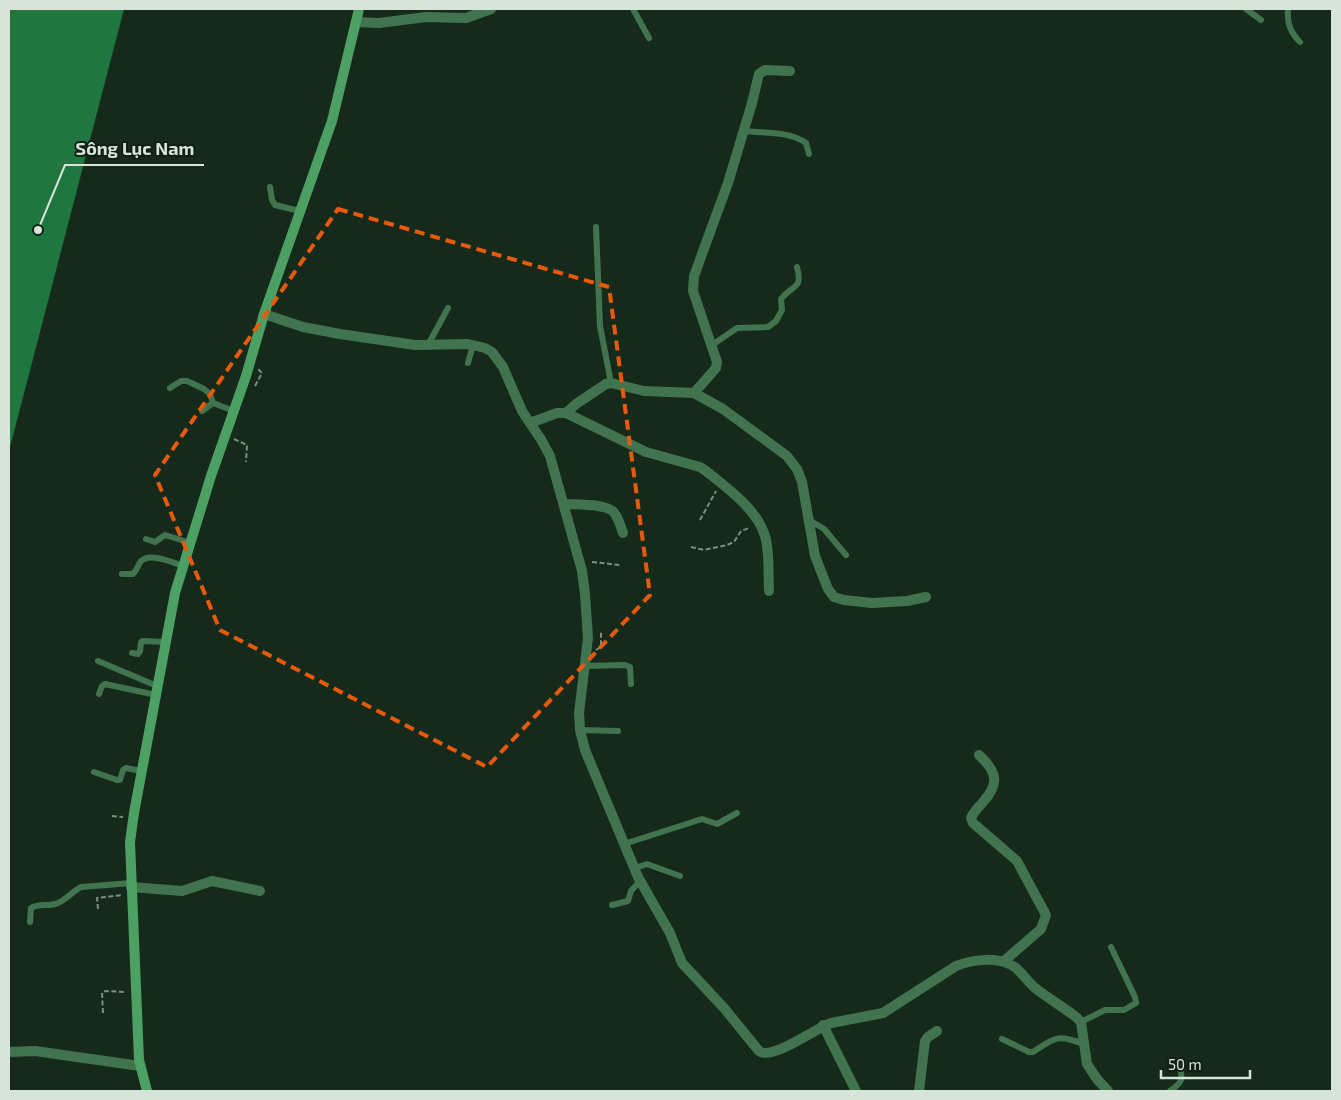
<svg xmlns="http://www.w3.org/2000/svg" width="1341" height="1100" font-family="'Exo 2',sans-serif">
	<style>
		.water { fill: #1f773f }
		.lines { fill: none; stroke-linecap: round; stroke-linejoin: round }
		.path { stroke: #7d8d81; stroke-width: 2; stroke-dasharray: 5 2.5; stroke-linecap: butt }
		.lane { stroke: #41744e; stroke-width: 6 }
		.street { stroke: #41744e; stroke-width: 10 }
		.secondary { stroke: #4ca064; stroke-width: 10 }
		.marked { fill: none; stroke: #e8590c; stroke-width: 4; stroke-dasharray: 10 6; stroke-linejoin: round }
		.leader { fill: none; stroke: #d7e4da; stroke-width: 2 }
		.callout-dot { fill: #d7e4da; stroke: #0d2012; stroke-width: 2 }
		.callout-label { font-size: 18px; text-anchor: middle; font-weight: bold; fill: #d7e4da; stroke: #0d2012; stroke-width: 4; stroke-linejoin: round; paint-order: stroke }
	</style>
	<rect width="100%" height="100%" fill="#162a1b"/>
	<!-- water -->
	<path class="water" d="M 9,9 L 124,9 L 9,451 Z"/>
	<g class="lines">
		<!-- path -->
		<g class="path">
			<path d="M 255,386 L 262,373 L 258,369"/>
			<path d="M 234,439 L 247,445 L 246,462"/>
			<path d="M 700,520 L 716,491"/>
			<path d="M 691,547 L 704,550 L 727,545 L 734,542 L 741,531 L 749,528"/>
			<path d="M 592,562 L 620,565"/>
			<path d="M 596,650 L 601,647 L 601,631"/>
			<path d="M 112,816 L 123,817"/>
			<path d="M 98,909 L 97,898 L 122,895"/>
			<path d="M 103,1013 L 102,993 L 105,991 L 126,992"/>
		</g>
		<!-- lane -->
		<g class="lane">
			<path d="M 633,9 L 649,38"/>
			<path d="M 1246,9 L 1261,20"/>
			<path d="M 1288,9 C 1287,23 1290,32 1300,42"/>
			<path d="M 743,131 C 763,133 790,131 806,143 L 809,154"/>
			<path d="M 270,187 L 272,200 L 275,205 L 300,211"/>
			<path d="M 596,227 L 600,326 L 611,383"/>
			<path d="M 428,345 L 448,308"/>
			<path d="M 712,345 L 737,328 L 768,327 L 776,321 L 782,310 L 781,299 C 793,284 803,290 797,267"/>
			<path d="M 468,363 L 473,345"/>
			<path d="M 170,388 L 181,381 L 187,381 L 204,389 L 210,394 L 213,403"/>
			<path d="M 202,411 L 213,403 L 234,411"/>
			<path d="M 809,520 L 824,529 L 846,555"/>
			<path d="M 146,539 L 155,542 L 165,535 L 191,543"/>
			<path d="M 122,574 L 133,574 C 137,570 138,565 141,561 C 151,552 173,563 184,566"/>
			<path d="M 132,653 L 138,654 L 140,651 L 141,642 L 143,641 L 165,642"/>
			<path d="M 98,661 L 157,686"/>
			<path d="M 585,666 L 625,665 L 630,667 L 631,684"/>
			<path d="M 99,694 L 102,686 L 105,684 L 156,695"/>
			<path d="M 580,730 L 618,731"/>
			<path d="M 94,772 L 117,780 L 120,780 L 123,770 L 126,768 L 141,771"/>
			<path d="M 624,844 L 702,819 L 717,824 L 737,813"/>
			<path d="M 635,868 L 647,864 L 680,876"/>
			<path d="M 612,905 L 628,901 L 631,891 L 640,881"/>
			<path d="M 30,922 L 31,908 C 39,903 49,907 58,903 C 67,899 73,891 81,887 L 131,883"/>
			<path d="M 1081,1022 L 1105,1010 L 1124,1010 L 1136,1003 L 1135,997 L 1111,947"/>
			<path d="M 1002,1039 L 1029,1052 L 1033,1052 C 1056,1037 1057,1034 1084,1044"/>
			<path d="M 1170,1091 C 1184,1081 1183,1079 1179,1063"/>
		</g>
		<!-- street -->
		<g class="street">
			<path d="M 356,22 L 379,23 L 426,17 L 466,18 L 491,9"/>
			<path d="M 264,314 L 303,327 L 340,334 L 415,345 L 468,344 L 485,348 L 492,352 L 503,367 L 522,411 L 542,441 L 550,456 L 582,571 L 585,594 L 588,638 L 579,713 L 580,730 L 585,750 L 638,877 L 670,933 L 682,963 L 724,1008 L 759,1051 C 772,1061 816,1028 831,1023 L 883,1013 L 956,966 C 974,959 1000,956 1016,968 C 1023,974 1028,982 1035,988 C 1048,998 1063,1007 1076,1017 L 1081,1022 L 1087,1064 L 1097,1079 L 1108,1091"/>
			<path d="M 694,393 L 716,368 L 717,362 L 693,291 L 694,276 L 728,183 L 752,103 L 759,74 L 765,70 L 790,71"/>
			<path d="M 566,413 L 576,404 L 606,384 L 611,383 L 644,391 L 694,393 L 723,409 L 787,456 L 797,469 L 802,482 L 815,556 L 828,589 L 834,597 L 844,600 L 872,603 L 907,601 L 926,597"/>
			<path d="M 530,423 L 557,413 L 566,413 L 646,452 L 700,467 L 706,471 C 726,487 758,510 765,536 C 770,553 768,573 769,591"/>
			<path d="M 564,504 C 577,505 609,503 615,514 C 619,520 621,527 623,533"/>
			<path d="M 979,755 C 997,772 1000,783 983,802 C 979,807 974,811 971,818 L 973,823 L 1017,861 L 1046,915 L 1041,929 L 1004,961"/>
			<path d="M 131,887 L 182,891 L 212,881 L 260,891"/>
			<path d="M 823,1025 L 856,1091"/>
			<path d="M 9,1052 L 35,1051 L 140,1066"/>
			<path d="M 919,1091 L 925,1041 L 928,1037 L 937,1031"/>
		</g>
		<!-- secondary -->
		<path class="secondary" d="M 147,1091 L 139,1060 L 130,842 L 134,813 L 175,593 L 211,476 L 246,376 L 264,314 L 332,121 L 359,9"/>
	</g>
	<!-- marked area -->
	<path class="marked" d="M 338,209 L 609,287 L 650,595 L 487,767 L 220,630 L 155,475 Z"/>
	<!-- callouts -->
	<path class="leader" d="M38 230L65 165H204"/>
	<circle class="callout-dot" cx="38" cy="230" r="5"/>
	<g class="callout-label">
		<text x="135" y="155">Sông Lục Nam</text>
	</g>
	<!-- border -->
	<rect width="1341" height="1100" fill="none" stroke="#d7e4da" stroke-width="20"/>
	<!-- scale -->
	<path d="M1161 1070v8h89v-8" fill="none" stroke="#d7e4da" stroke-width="2.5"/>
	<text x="1168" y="1070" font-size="15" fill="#d7e4da" stroke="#0d2012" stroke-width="4" paint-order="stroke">50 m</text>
</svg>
